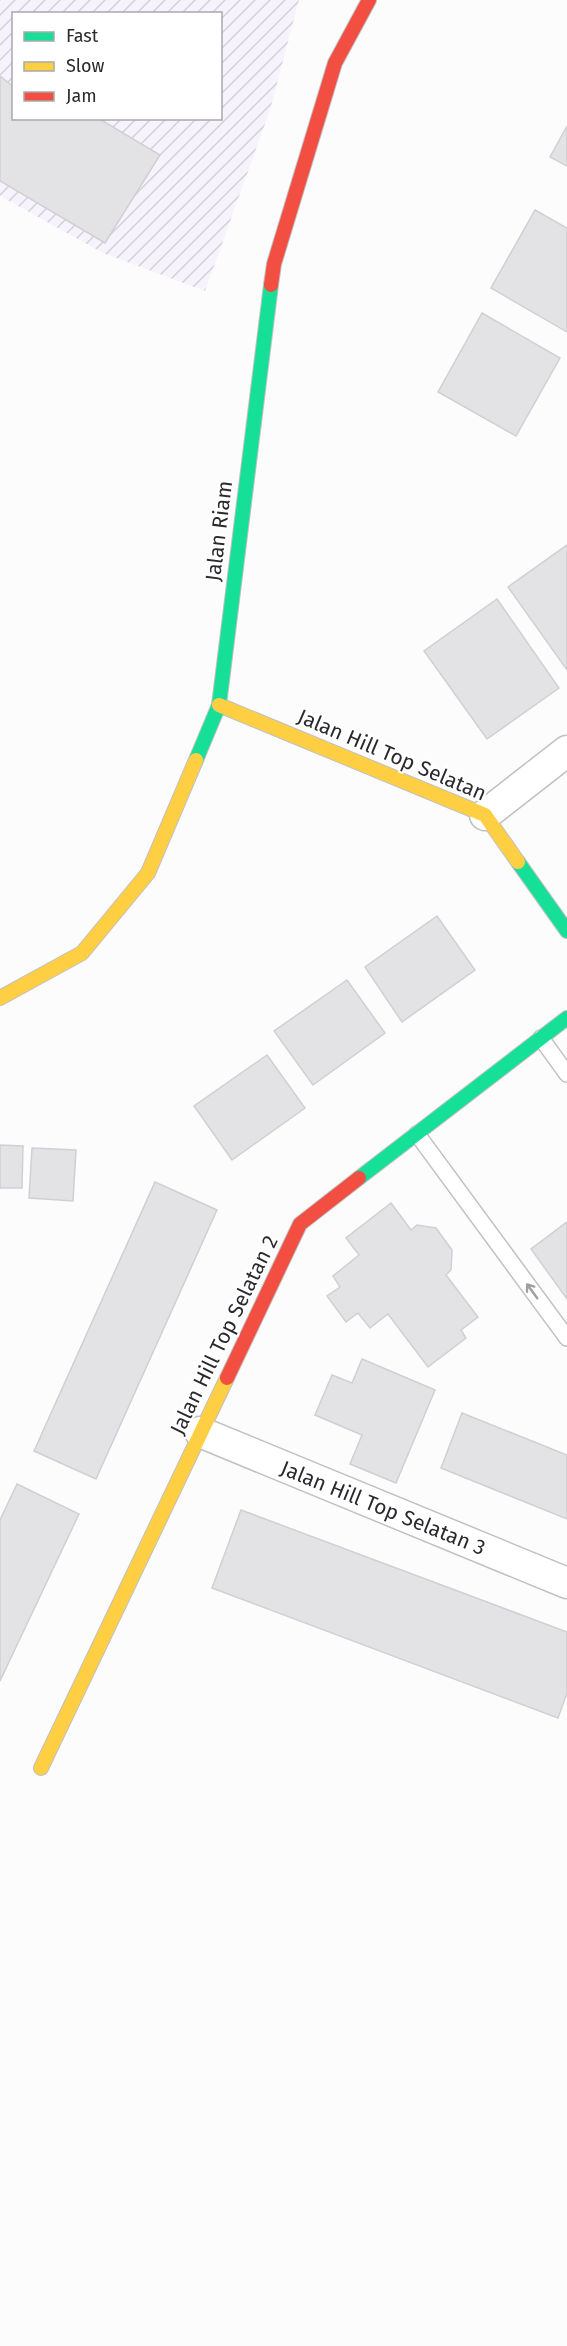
<svg xmlns="http://www.w3.org/2000/svg" width="567" height="2346" font-family="'Fira Sans',sans-serif">
	<style>
		.industrial { fill: url(#industrial-furrows); fill-rule: evenodd }
		.building { fill: #e3e3e5; stroke: #d1cfd3; stroke-width: 1.5 }
		.lines { fill: none; stroke-linecap: round; stroke-linejoin: round }
		.lane-casing { stroke: #c1c0c3; stroke-width: 18 }
		.street-casing { stroke: #c1c0c3; stroke-width: 33 }
		.fast-casing { stroke: #c1c0c3; stroke-width: 16 }
		.slow-casing { stroke: #c1c0c3; stroke-width: 16 }
		.jam-casing { stroke: #c1c0c3; stroke-width: 16 }
		.lane { stroke: #fff; stroke-width: 15 }
		.street { stroke: #fff; stroke-width: 30 }
		.fast { stroke: #16e098; stroke-width: 14 }
		.slow { stroke: #ffcf43; stroke-width: 14 }
		.jam { stroke: #f24e42; stroke-width: 14 }
		.oneway { stroke: #a09fa1 }
		.labels { text-anchor: middle; stroke-width: 4.5; stroke-linejoin: round; paint-order: stroke }
		.street-label { font-size: 21px; fill: #2b292e; stroke: #fff }
	</style>
	<defs>
		<pattern id="industrial-furrows" width="10" height="10" patternUnits="userSpaceOnUse" patternTransform="scale(1.5)"><rect width="10" height="10" fill="#f6f3fc"/><path d="M-1 1l2-2M0 10L10 0M9 11l2-2" fill="none" stroke="#d3d0d8"/></pattern>
	</defs>
	<rect width="100%" height="100%" fill="#fcfcfd"/>
	<!-- industrial -->
	<path class="industrial" d="M 0,0 L 299,0 L 270,110 L 205,291 L 103,253 L 0,196 ZM 14,14 L 220,14 L 220,118 L 14,118 Z"/>
	<!-- building -->
	<g class="building">
		<path d="M 0,76 L 14,87 L 14,118 L 98,118 L 160,155 L 105,243 L 0,181 Z"/>
		<path d="M 567,126 L 567,166 L 550,157 Z"/>
		<path d="M 535,210 L 567,228 L 567,332 L 491,288 Z"/>
		<path d="M 482,313 L 560,358 L 516,436 L 438,392 Z"/>
		<path d="M 567,545 L 567,670 L 508,587 Z"/>
		<path d="M 497,599 L 559,688 L 487,739 L 424,651 Z"/>
		<path d="M 437,916 L 475,970 L 402,1022 L 365,967 Z"/>
		<path d="M 347,980 L 385,1033 L 313,1085 L 274,1031 Z"/>
		<path d="M 267,1055 L 305,1108 L 232,1160 L 194,1106 Z"/>
		<path d="M 0,1145 L 23,1146 L 22,1188 L 0,1188 Z"/>
		<path d="M 32,1148 L 76,1150 L 73,1201 L 29,1198 Z"/>
		<path d="M 155,1182 L 217,1210 L 96,1479 L 34,1451 Z"/>
		<path d="M 391,1203 L 411,1230 L 417,1225 L 436,1228 L 452,1250 L 451,1270 L 446,1275 L 478,1317 L 461,1330 L 466,1338 L 428,1367 L 388,1314 L 370,1328 L 358,1313 L 346,1322 L 327,1296 L 340,1287 L 333,1276 L 359,1255 L 346,1238 Z"/>
		<path d="M 567,1222 L 567,1299 L 531,1249 Z"/>
		<path d="M 362,1359 L 435,1390 L 396,1483 L 350,1464 L 362,1435 L 315,1415 L 332,1375 L 352,1383 Z"/>
		<path d="M 462,1413 L 567,1455 L 567,1519 L 441,1468 Z"/>
		<path d="M 17,1484 L 79,1514 L 0,1681 L 0,1520 Z"/>
		<path d="M 241,1510 L 567,1632 L 567,1693 L 558,1718 L 212,1588 Z"/>
	</g>
	<g class="lines">
		<defs>
			<g id="lane">
				<path d="M 541,1038 L 567,1074"/>
				<path d="M 417,1134 L 567,1338"/>
			</g>
			<g id="street">
				<path d="M 485,815 L 567,751"/>
				<path d="M 200,1432 L 567,1583"/>
			</g>
			<g id="fast">
				<path d="M 196,760 L 219,705 L 271,285"/>
				<path d="M 518,862 L 567,931"/>
				<path d="M 359,1178 L 567,1018"/>
			</g>
			<g id="slow">
				<path d="M 219,705 L 485,815 L 518,862"/>
				<path d="M 0,998 L 82,953 L 148,873 L 196,760"/>
				<path d="M 41,1768 L 227,1378"/>
			</g>
			<g id="jam">
				<path d="M 271,285 L 274,264 L 335,63 L 369,0"/>
				<path d="M 227,1378 L 300,1224 L 359,1178"/>
			</g>
		</defs>
		<!-- lane casing -->
		<use href="#lane" class="lane-casing"/>
		<!-- street casing -->
		<use href="#street" class="street-casing"/>
		<!-- fast casing -->
		<use href="#fast" class="fast-casing"/>
		<!-- slow casing -->
		<use href="#slow" class="slow-casing"/>
		<!-- jam casing -->
		<use href="#jam" class="jam-casing"/>
		<!-- lane -->
		<use href="#lane" class="lane"/>
		<!-- street -->
		<use href="#street" class="street"/>
		<!-- fast -->
		<use href="#fast" class="fast"/>
		<!-- slow -->
		<use href="#slow" class="slow"/>
		<!-- jam -->
		<use href="#jam" class="jam"/>
	</g>
	<!-- one-way arrows -->
	<defs><path id="oneway-shaft" d="M-6 0H5M1.5-3L5.5 0L1.5 3" fill="none" stroke-width="1.6" stroke-linecap="round" stroke-linejoin="round" transform="scale(1.5)"/></defs>
	<use class="oneway" href="#oneway-shaft" transform="translate(532 1291) rotate(-126)"/>
	<g class="labels">
		<!-- street labels -->
		<g class="street-label">
			<text transform="translate(219 531) rotate(-83)" y="7">Jalan Riam</text>
			<text transform="translate(392 755) rotate(23)" y="7">Jalan Hill Top Selatan</text>
			<text transform="translate(224 1335) rotate(-64)" y="7">Jalan Hill Top Selatan 2</text>
			<text transform="translate(383 1508) rotate(22)" y="7">Jalan Hill Top Selatan 3</text>
		</g>
	</g>
	<!-- legend -->
	<rect x="12" y="12" width="210" height="108" fill="#ffffff" stroke="#aaa9ab" stroke-width="1.5"/>
	<rect x="24" y="32" width="30" height="9" fill="#16e098" stroke="#aaa9ab" stroke-width="1.5"/>
	<text x="66" y="42" font-size="18" fill="#2b292e">Fast</text>
	<rect x="24" y="62" width="30" height="9" fill="#ffcf43" stroke="#aaa9ab" stroke-width="1.5"/>
	<text x="66" y="72" font-size="18" fill="#2b292e">Slow</text>
	<rect x="24" y="92" width="30" height="9" fill="#f24e42" stroke="#aaa9ab" stroke-width="1.5"/>
	<text x="66" y="102" font-size="18" fill="#2b292e">Jam</text>
</svg>
